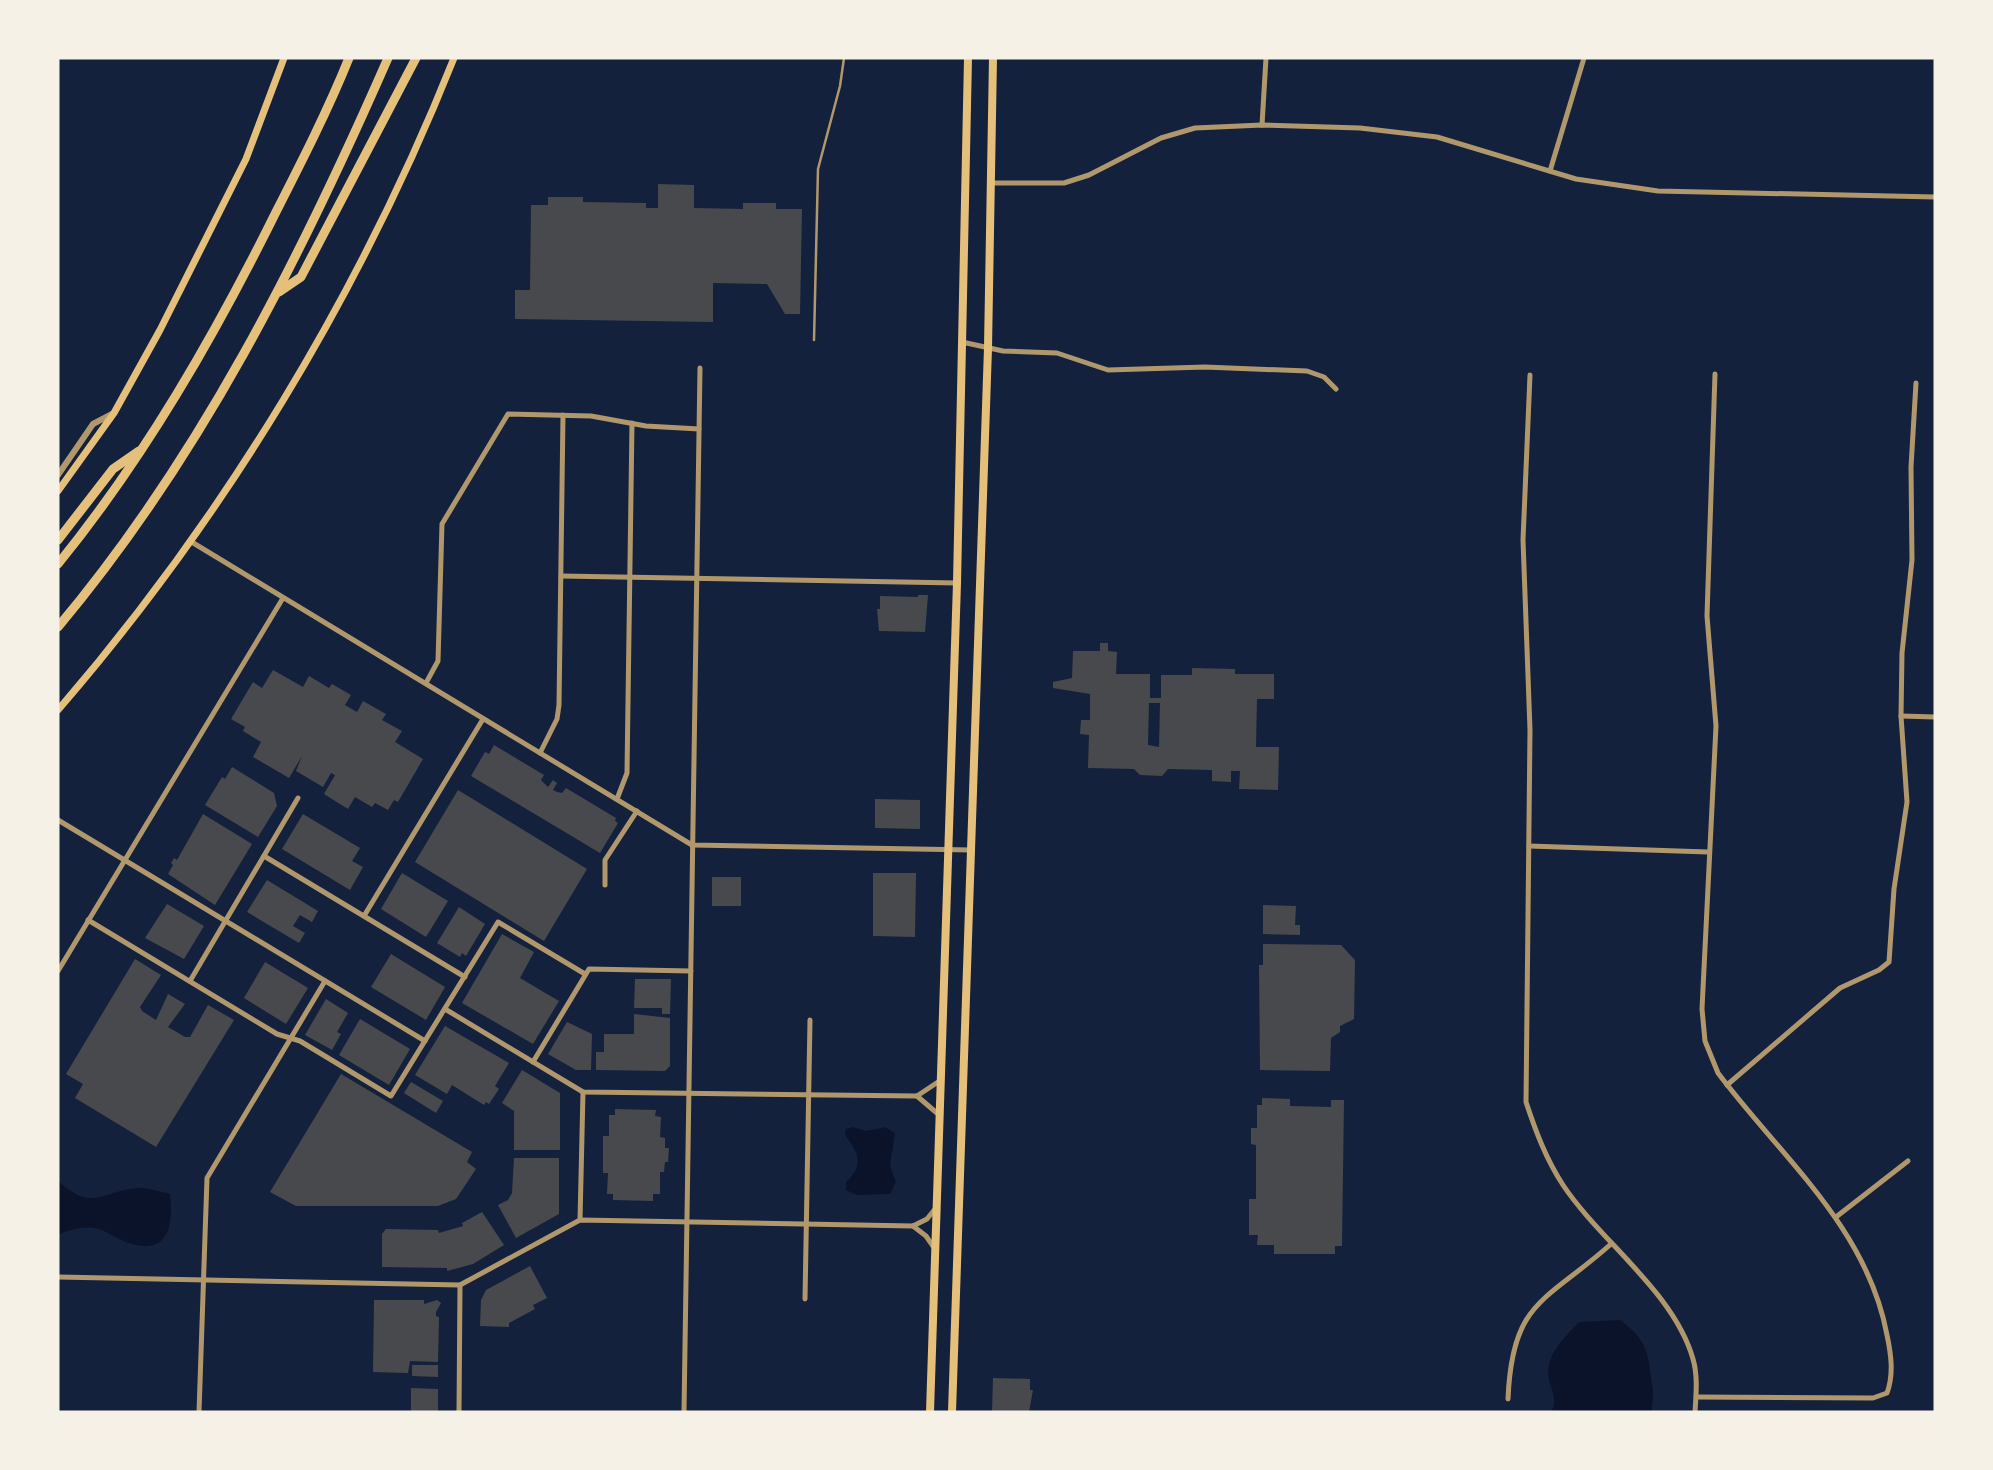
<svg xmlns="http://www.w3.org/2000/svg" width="1993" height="1470" font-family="'Sofia Sans Condensed',sans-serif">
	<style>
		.water { fill: #0b132b }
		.building { fill: #48494c; fill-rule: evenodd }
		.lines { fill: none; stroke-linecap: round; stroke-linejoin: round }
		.service { stroke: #b1986c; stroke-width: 2.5 }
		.minor { stroke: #b1986c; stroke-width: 5 }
		.tertiary { stroke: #b1986c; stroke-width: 6 }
		.secondary { stroke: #e5c07b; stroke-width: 7 }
		.primary { stroke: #e5c07b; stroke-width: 8 }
		.motorway { stroke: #e5c07b; stroke-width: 9 }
	</style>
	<rect width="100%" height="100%" fill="#14213d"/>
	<!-- water -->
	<g class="water">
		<path d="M 853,1127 L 866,1131 L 885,1127 L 895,1133 L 890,1166 L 896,1182 L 890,1194 L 857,1195 L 846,1190 L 846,1182 C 865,1165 858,1152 845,1135 L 846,1129 Z"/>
		<path d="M 58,1181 C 93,1212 100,1192 137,1188 C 147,1187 160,1192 170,1194 C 173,1219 171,1253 136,1245 C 122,1243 109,1231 95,1228 C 83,1226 69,1230 58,1235 Z"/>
		<path d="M 1620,1320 C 1650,1341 1648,1357 1653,1391 C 1654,1397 1651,1405 1652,1412 L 1551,1412 C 1558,1401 1552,1392 1549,1380 C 1544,1356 1564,1338 1579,1322 Z"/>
	</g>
	<!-- building -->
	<g class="building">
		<path d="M 658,184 L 694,185 L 694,208 L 743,209 L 743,203 L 776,203 L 776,209 L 802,209 L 800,314 L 785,314 L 767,284 L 713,283 L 713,322 L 515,319 L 515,290 L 530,290 L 531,205 L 548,205 L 548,197 L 583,197 L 583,202 L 646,203 L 646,208 L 658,208 Z"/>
		<path d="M 918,595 L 928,595 L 925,632 L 879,631 L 877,609 L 880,609 L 880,596 L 918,597 Z"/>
		<path d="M 1100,643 L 1108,643 L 1108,651 L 1117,652 L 1116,674 L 1150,674 L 1150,698 L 1161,698 L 1161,675 L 1192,675 L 1192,668 L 1235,669 L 1235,674 L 1274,674 L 1274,699 L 1257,699 L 1256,747 L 1279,747 L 1278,790 L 1239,789 L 1240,771 L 1231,771 L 1231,782 L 1212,781 L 1212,770 L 1168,769 L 1162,776 L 1140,775 L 1134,769 L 1088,768 L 1089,735 L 1080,734 L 1081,720 L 1090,720 L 1090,694 L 1053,688 L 1053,682 L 1072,678 L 1073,651 L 1100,651 ZM 1149,703 L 1160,703 L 1159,747 L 1148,745 Z"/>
		<path d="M 273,670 L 303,687 L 309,676 L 329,688 L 332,684 L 351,695 L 345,705 L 357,712 L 363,701 L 386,714 L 382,720 L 402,731 L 395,742 L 423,759 L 398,802 L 394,800 L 388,810 L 375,803 L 372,807 L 355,797 L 348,809 L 324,794 L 335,775 L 331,773 L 323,787 L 296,771 L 302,756 L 289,778 L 253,757 L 261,742 L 243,731 L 245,727 L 231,719 L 253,682 L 262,688 Z"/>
		<path d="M 494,745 L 544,775 L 541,780 L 548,787 L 553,780 L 557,783 L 553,790 L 557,792 L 562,793 L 566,788 L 616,818 L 615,821 L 618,823 L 600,853 L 471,776 L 485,752 L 489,754 Z"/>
		<path d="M 232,767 L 274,793 L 277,806 L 258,837 L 205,805 L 222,777 L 225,779 Z"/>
		<path d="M 458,790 L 587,869 L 544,941 L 415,862 Z"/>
		<path d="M 875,799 L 920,800 L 920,829 L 875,828 Z"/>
		<path d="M 203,814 L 252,844 L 215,905 L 168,874 L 173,865 L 171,863 L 174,858 L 177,860 Z"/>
		<path d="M 303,814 L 360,848 L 352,861 L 363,867 L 350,890 L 282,849 Z"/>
		<path d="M 402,873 L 448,901 L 426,937 L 381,909 Z"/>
		<path d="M 873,873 L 916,873 L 915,937 L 873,936 Z"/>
		<rect x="712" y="877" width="29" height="29"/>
		<path d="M 267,880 L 318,911 L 312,922 L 300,915 L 293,926 L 305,933 L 299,943 L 247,912 Z"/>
		<path d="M 167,904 L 204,926 L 184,959 L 145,938 Z"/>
		<path d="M 1263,905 L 1296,906 L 1295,925 L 1300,925 L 1300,935 L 1263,934 Z"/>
		<path d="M 459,907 L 485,924 L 466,956 L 462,953 L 460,957 L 437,943 Z"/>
		<path d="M 502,934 L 534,952 L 520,978 L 559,1001 L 533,1044 L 462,1003 Z"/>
		<path d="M 1263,944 L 1341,945 L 1355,960 L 1354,1019 L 1340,1026 L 1340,1032 L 1331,1038 L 1330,1071 L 1260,1070 L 1259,965 L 1263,965 Z"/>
		<path d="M 391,954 L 445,987 L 426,1020 L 371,987 Z"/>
		<path d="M 135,959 L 161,975 L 140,1007 L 142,1011 L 156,1020 L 168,994 L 185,1004 L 168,1027 L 185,1037 L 190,1037 L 208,1005 L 234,1020 L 156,1147 L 75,1098 L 83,1084 L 66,1074 Z"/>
		<path d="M 265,962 L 308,988 L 286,1024 L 244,998 Z"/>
		<path d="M 635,979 L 671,979 L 670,1014 L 662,1014 L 662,1008 L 634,1008 Z"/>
		<path d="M 326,999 L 348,1013 L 337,1032 L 341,1034 L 332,1050 L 305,1035 Z"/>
		<path d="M 634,1014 L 670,1018 L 670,1066 L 665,1071 L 596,1070 L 596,1052 L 604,1052 L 604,1034 L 634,1034 Z"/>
		<path d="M 360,1019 L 410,1049 L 389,1085 L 339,1055 Z"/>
		<path d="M 567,1022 L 592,1034 L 591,1070 L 576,1070 L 548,1054 Z"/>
		<path d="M 445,1026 L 509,1063 L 495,1086 L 499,1089 L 489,1104 L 486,1102 L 484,1105 L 452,1085 L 447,1094 L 415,1075 Z"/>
		<path d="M 522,1070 L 560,1093 L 560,1150 L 514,1150 L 514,1111 L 502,1103 Z"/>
		<path d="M 341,1074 L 472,1152 L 467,1162 L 476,1169 L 456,1199 L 438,1206 L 296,1206 L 270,1192 Z"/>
		<path d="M 411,1082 L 443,1101 L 436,1113 L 404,1093 Z"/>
		<path d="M 1262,1098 L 1290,1099 L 1290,1106 L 1331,1107 L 1331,1100 L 1344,1100 L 1342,1246 L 1335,1246 L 1335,1254 L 1274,1254 L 1274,1245 L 1257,1245 L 1258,1235 L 1249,1235 L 1249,1199 L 1256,1199 L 1256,1145 L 1251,1144 L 1251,1128 L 1257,1128 L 1257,1105 L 1262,1105 Z"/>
		<path d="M 615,1109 L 656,1110 L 655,1116 L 661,1117 L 660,1137 L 665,1138 L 665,1148 L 669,1148 L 668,1162 L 665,1162 L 664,1172 L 660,1172 L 660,1194 L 653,1194 L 653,1201 L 613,1200 L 613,1194 L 607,1194 L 608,1173 L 603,1173 L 603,1136 L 609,1136 L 609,1115 L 615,1115 Z"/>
		<path d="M 514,1158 L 559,1158 L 559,1214 L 516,1238 L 498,1205 L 508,1200 L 512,1193 Z"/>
		<path d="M 482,1212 L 504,1245 L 473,1264 L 447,1271 L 447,1268 L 382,1267 L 382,1234 L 386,1229 L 438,1230 L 439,1233 L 463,1226 L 462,1223 Z"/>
		<path d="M 530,1266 L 547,1298 L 533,1305 L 535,1309 L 509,1323 L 509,1327 L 480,1326 L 481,1300 L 486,1290 Z"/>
		<path d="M 374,1300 L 424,1300 L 424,1304 L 437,1300 L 441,1303 L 436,1312 L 436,1316 L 439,1317 L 438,1362 L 410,1361 L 408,1373 L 373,1372 Z"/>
		<path d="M 412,1365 L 438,1365 L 438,1377 L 412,1376 Z"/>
		<path d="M 993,1378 L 1030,1379 L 1030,1390 L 1033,1390 L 1029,1412 L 992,1412 Z"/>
		<path d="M 411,1388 L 438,1389 L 438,1412 L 411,1412 Z"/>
	</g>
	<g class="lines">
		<!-- service -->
		<path class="service" d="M 814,340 L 818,169 L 840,86 L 844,58"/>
		<!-- minor -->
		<g class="minor">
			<path d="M 1262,125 L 1266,58"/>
			<path d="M 1550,171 L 1584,58"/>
			<path d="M 990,183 L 1064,183 L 1089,175 L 1161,138 L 1195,128 L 1262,125 L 1360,128 L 1437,137 L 1576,179 L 1658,191 L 1935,197"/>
			<path d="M 962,342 L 1003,351 L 1057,353 L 1108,370 L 1205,367 L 1307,371 L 1324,377 L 1336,389"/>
			<path d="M 1530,375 L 1523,540 L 1530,730 L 1526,1102 C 1536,1132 1546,1159 1563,1185 C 1601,1242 1674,1292 1693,1359 C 1698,1376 1696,1395 1695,1412"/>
			<path d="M 190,541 L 692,845 L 972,850"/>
			<path d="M 561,576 L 957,583"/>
			<path d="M 426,683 L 438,661 L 442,524 L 508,414 L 591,416 L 646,426 L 699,429"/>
			<path d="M 1901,716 L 1935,717"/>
			<path d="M 540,753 L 557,719 L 559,705 L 563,415"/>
			<path d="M 617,799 L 627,773 L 632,423"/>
			<path d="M 58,820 L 425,1041"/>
			<path d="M 1529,846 L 1708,852"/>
			<path d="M 264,856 L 465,977"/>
			<path d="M 605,885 L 605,860 L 637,811"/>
			<path d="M 364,916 L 483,719"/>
			<path d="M 88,920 L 277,1034 L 300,1041 L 391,1096 L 498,922 L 585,974"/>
			<path d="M 58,971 L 283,598"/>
			<path d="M 190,981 L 298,798"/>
			<path d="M 445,1009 L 583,1092 L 917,1096 L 941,1080"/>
			<path d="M 533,1062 L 589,969 L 691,971"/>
			<path d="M 1727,1085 L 1840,988 L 1879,970 L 1889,962 L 1894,889 L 1907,802 L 1901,716 L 1902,653 L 1912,560 L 1911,467 L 1916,383"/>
			<path d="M 917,1096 L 938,1114"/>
			<path d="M 1836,1217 L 1908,1161"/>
			<path d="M 580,1220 L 583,1092"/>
			<path d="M 913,1226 L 926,1236 L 935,1249"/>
			<path d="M 58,1277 L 460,1285 L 580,1220 L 913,1226 L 927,1219 L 935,1209"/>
			<path d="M 805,1299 L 810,1020"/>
			<path d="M 1696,1397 L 1873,1398 L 1887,1393 C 1894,1374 1891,1354 1887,1335 C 1867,1227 1781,1157 1718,1073 L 1705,1041 L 1702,1009 L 1716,726 L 1707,616 L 1715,374"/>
			<path d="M 1508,1399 C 1512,1300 1546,1302 1611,1244"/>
			<path d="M 199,1412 L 207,1178 L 325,981"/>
			<path d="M 459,1412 L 460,1285"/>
			<path d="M 684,1412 L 700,368"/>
		</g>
		<!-- tertiary -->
		<path class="tertiary" d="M 58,475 L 93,424 L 112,414"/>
		<!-- secondary -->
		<g class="secondary">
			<path d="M 58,491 L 114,413 L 160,330 L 246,159 L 284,58"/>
			<path d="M 58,710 C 224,518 360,294 454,58"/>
		</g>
		<!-- primary -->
		<g class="primary">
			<path d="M 930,1412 L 957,583 L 968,58"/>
			<path d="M 952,1412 L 988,348 L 993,58"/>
		</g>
		<!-- motorway -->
		<g class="motorway">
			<path d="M 279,292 L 301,277 L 416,58"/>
			<path d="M 58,540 L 113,469 L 139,451"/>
			<path d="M 58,564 C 145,457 215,335 276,212 C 302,161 328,110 349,58"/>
			<path d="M 58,627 C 200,458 300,259 388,58"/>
		</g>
	</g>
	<!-- border -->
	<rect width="1993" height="1470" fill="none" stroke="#f6f1e7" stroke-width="119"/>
</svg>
